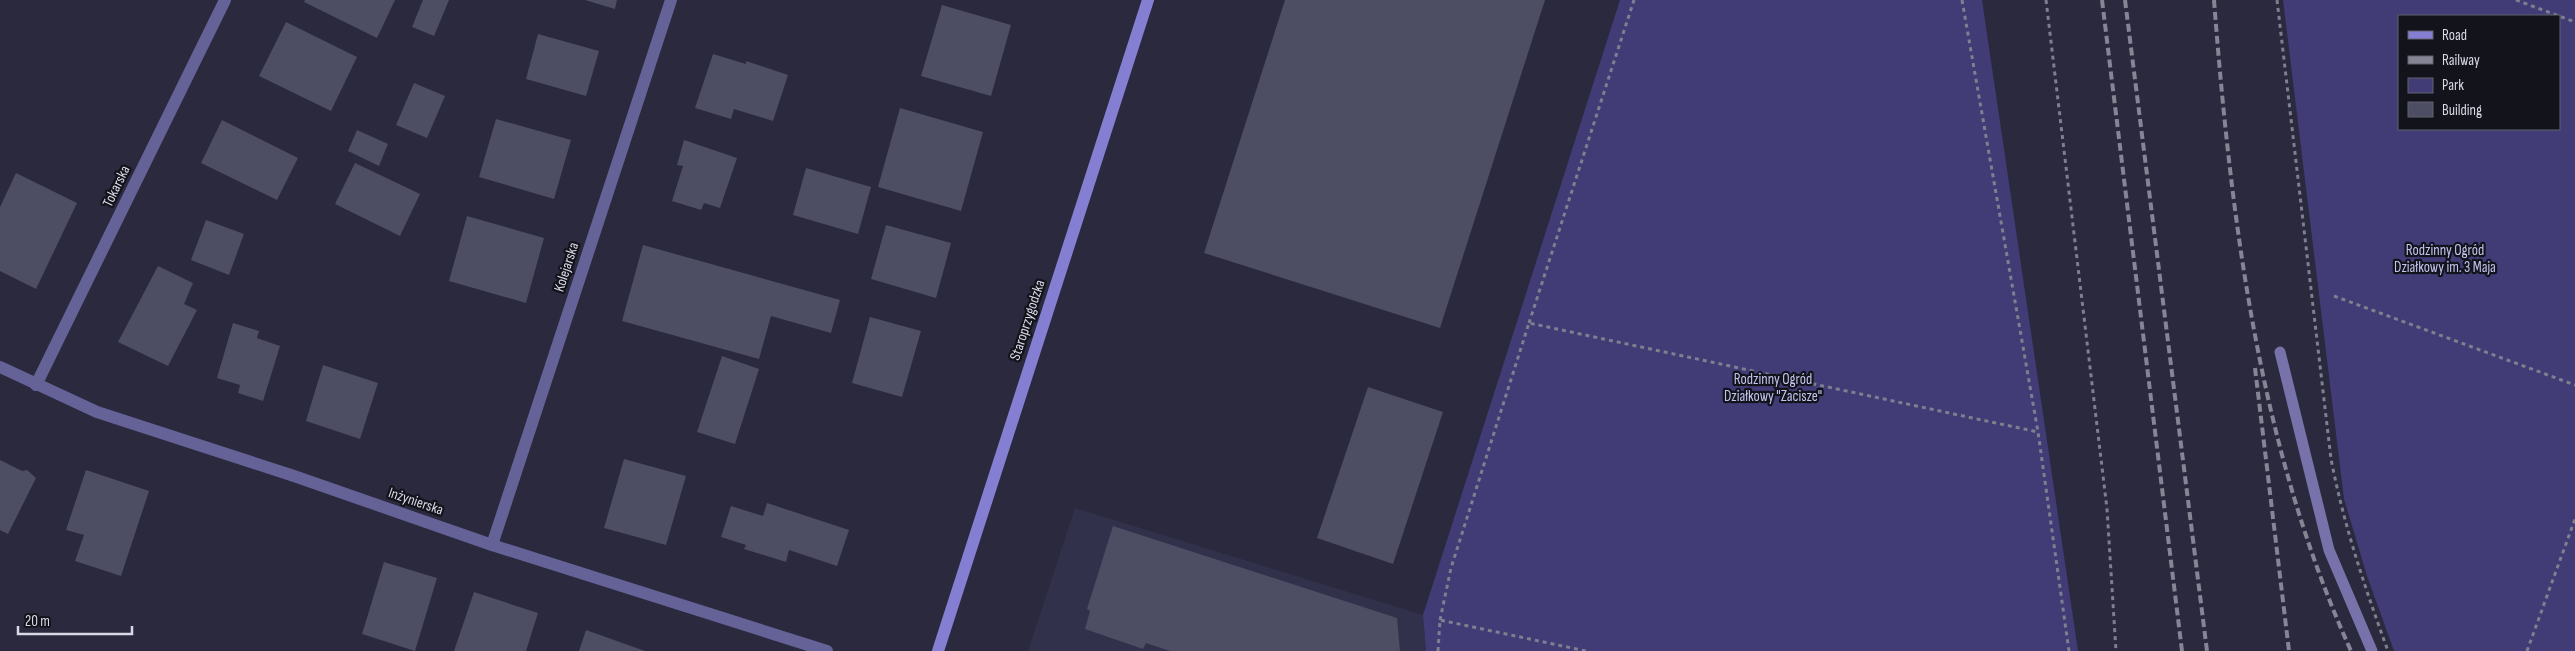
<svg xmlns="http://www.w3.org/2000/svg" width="2575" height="651" font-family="'Sofia Sans Condensed',sans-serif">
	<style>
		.built { fill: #32314b }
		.green { fill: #413b76; fill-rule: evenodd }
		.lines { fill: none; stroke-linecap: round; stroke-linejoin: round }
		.stream { stroke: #7872ab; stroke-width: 11 }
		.building { fill: #4d4d63 }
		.path { stroke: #7f7f90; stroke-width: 3; stroke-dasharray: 4 4; stroke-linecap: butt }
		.street { stroke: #646296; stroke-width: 12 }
		.secondary { stroke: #847fd2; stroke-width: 12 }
		.rail { stroke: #858595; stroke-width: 4; stroke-dasharray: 8 4; stroke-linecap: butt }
		.labels { text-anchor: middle; stroke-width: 4.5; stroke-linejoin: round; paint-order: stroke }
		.street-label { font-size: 15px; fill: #d9d9e6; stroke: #13131c }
		.park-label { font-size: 15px; fill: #c4c4ef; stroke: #13131c }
	</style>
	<rect width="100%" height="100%" fill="#2a293d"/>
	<!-- built -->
	<path class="built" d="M 1075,508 L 1423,615 L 1426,651 L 1028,651 Z"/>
	<!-- green -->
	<g class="green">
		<path d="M 1620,0 L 1982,0 L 2078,651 L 1426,651 L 1423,615 Z"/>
		<path d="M 2283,0 L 2575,0 L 2575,651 L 2394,651 L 2367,576 L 2344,499 ZM 2559,16 L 2559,129 L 2399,129 L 2399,16 Z"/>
	</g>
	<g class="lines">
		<!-- stream -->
		<path class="stream" d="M 2280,352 L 2329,550 L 2372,651"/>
	</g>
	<!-- building -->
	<g class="building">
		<path d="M 305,0 L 395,0 L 377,38 L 304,2 Z"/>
		<path d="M 423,0 L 449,0 L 434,36 L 412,27 Z"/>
		<path d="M 585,0 L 617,0 L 615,9 Z"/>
		<path d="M 1285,0 L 1545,0 L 1440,328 L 1204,253 Z"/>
		<path d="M 942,5 L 1011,25 L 991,96 L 921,76 Z"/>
		<path d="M 286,22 L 357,57 L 331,111 L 259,76 Z"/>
		<path d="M 538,34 L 599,51 L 586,96 L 526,79 Z"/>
		<path d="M 713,54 L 746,64 L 746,61 L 788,75 L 773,121 L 734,109 L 731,119 L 695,108 Z"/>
		<path d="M 414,83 L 445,96 L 427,138 L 396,125 Z"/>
		<path d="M 900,108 L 983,132 L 961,211 L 878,187 Z"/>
		<path d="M 496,119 L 571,140 L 554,199 L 479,177 Z"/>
		<path d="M 222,120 L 298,158 L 277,200 L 201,163 Z"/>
		<path d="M 357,130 L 388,144 L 379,166 L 348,151 Z"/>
		<path d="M 684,140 L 737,158 L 720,208 L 704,203 L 701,210 L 672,201 L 683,166 L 677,165 Z"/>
		<path d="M 355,163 L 420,194 L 400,236 L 335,204 Z"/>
		<path d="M 806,168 L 871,187 L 858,234 L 793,215 Z"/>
		<path d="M 16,173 L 77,203 L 36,289 L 0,271 L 0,207 Z"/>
		<path d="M 467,216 L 544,238 L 526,303 L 449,281 Z"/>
		<path d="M 206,220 L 244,234 L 229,275 L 191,260 Z"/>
		<path d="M 886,225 L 951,243 L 936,298 L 871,279 Z"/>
		<path d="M 643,245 L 840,300 L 831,333 L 771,316 L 759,359 L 622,321 Z"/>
		<path d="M 158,266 L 193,283 L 184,304 L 197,310 L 168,366 L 118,342 Z"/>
		<path d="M 870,317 L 921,331 L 902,397 L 852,383 Z"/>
		<path d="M 233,323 L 259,331 L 257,338 L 280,346 L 263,401 L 238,393 L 240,385 L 217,378 Z"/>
		<path d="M 722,356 L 759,369 L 735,444 L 697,432 Z"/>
		<path d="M 323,365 L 378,383 L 360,439 L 306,421 Z"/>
		<path d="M 1368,387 L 1443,412 L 1393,564 L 1317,538 Z"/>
		<path d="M 624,459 L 686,476 L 666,545 L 604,528 Z"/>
		<path d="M 0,460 L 22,471 L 27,470 L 36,478 L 8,534 L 0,530 Z"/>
		<path d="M 86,470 L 149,491 L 121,576 L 75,561 L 84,535 L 66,530 Z"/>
		<path d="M 767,503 L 849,530 L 837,566 L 789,550 L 786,562 L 744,549 L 746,545 L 721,537 L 731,506 L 763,516 Z"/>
		<path d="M 1113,526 L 1397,618 L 1400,651 L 1170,651 L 1146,643 L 1143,649 L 1085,629 L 1090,611 L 1087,609 Z"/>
		<path d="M 384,562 L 437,578 L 415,651 L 362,634 Z"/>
		<path d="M 474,592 L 538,613 L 526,651 L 454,651 Z"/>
		<path d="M 586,630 L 645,651 L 579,651 Z"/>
	</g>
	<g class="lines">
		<!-- path -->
		<g class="path">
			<path d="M 1962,0 L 2038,432 L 2069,651"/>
			<path d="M 2046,0 L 2107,509 L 2116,651"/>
			<path d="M 2277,0 L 2331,459 C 2344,526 2365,588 2388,651"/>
			<path d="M 2516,0 L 2575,22"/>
			<path d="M 2334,296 L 2575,385"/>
			<path d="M 1529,323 L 1634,0"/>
			<path d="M 1440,620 L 1451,568 L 1529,323 L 2038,432"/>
			<path d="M 1438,651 L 1440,620 L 1586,651"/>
			<path d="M 2527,651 L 2575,519"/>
		</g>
		<!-- street -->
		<g class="street">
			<path d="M 0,367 L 97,412 L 294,476 L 492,545 L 827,651"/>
			<path d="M 36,385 L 225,0"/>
			<path d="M 492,545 L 671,0"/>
		</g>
		<!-- secondary -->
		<path class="secondary" d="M 938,651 L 1148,0"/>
		<!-- rail -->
		<g class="rail">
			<path d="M 2102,0 L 2182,651"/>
			<path d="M 2125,0 L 2207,651"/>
			<path d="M 2214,0 C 2231,220 2259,448 2351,651"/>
			<path d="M 2255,368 L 2289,651"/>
		</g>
	</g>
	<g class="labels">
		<!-- street labels -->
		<g class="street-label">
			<text transform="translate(116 186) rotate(-64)" y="5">Tokarska</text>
			<text transform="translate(566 267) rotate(-72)" y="5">Kolejarska</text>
			<text transform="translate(1027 320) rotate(-72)" y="5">Staroprzygodzka</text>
			<text transform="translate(416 501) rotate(19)" y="5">Inżynierska</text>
		</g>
		<!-- park labels -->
		<g class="park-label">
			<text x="2445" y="255">Rodzinny Ogród<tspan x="2445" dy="17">Działkowy im. 3 Maja</tspan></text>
			<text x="1773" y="384">Rodzinny Ogród<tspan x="1773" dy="17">Działkowy "Zacisze"</tspan></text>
		</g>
	</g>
	<!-- legend -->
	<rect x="2398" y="15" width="162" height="115" fill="#13131c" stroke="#62626d"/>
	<rect x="2408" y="31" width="25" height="8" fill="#847fd2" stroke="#62626d"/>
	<text x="2442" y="40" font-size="15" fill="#d9d9e6">Road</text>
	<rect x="2408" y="56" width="25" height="8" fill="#858595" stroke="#62626d"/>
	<text x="2442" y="65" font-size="15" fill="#d9d9e6">Railway</text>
	<rect x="2408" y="78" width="25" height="15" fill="#413b76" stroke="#62626d"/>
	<text x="2442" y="90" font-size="15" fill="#d9d9e6">Park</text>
	<rect x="2408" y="102" width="25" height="15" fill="#4d4d63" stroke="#62626d"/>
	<text x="2442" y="115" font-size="15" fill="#d9d9e6">Building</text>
	<!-- scale -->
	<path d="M18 626v8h114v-8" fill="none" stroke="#d9d9e6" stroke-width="2.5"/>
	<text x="25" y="626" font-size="15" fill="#d9d9e6" stroke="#13131c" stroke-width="4" paint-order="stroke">20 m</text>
</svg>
